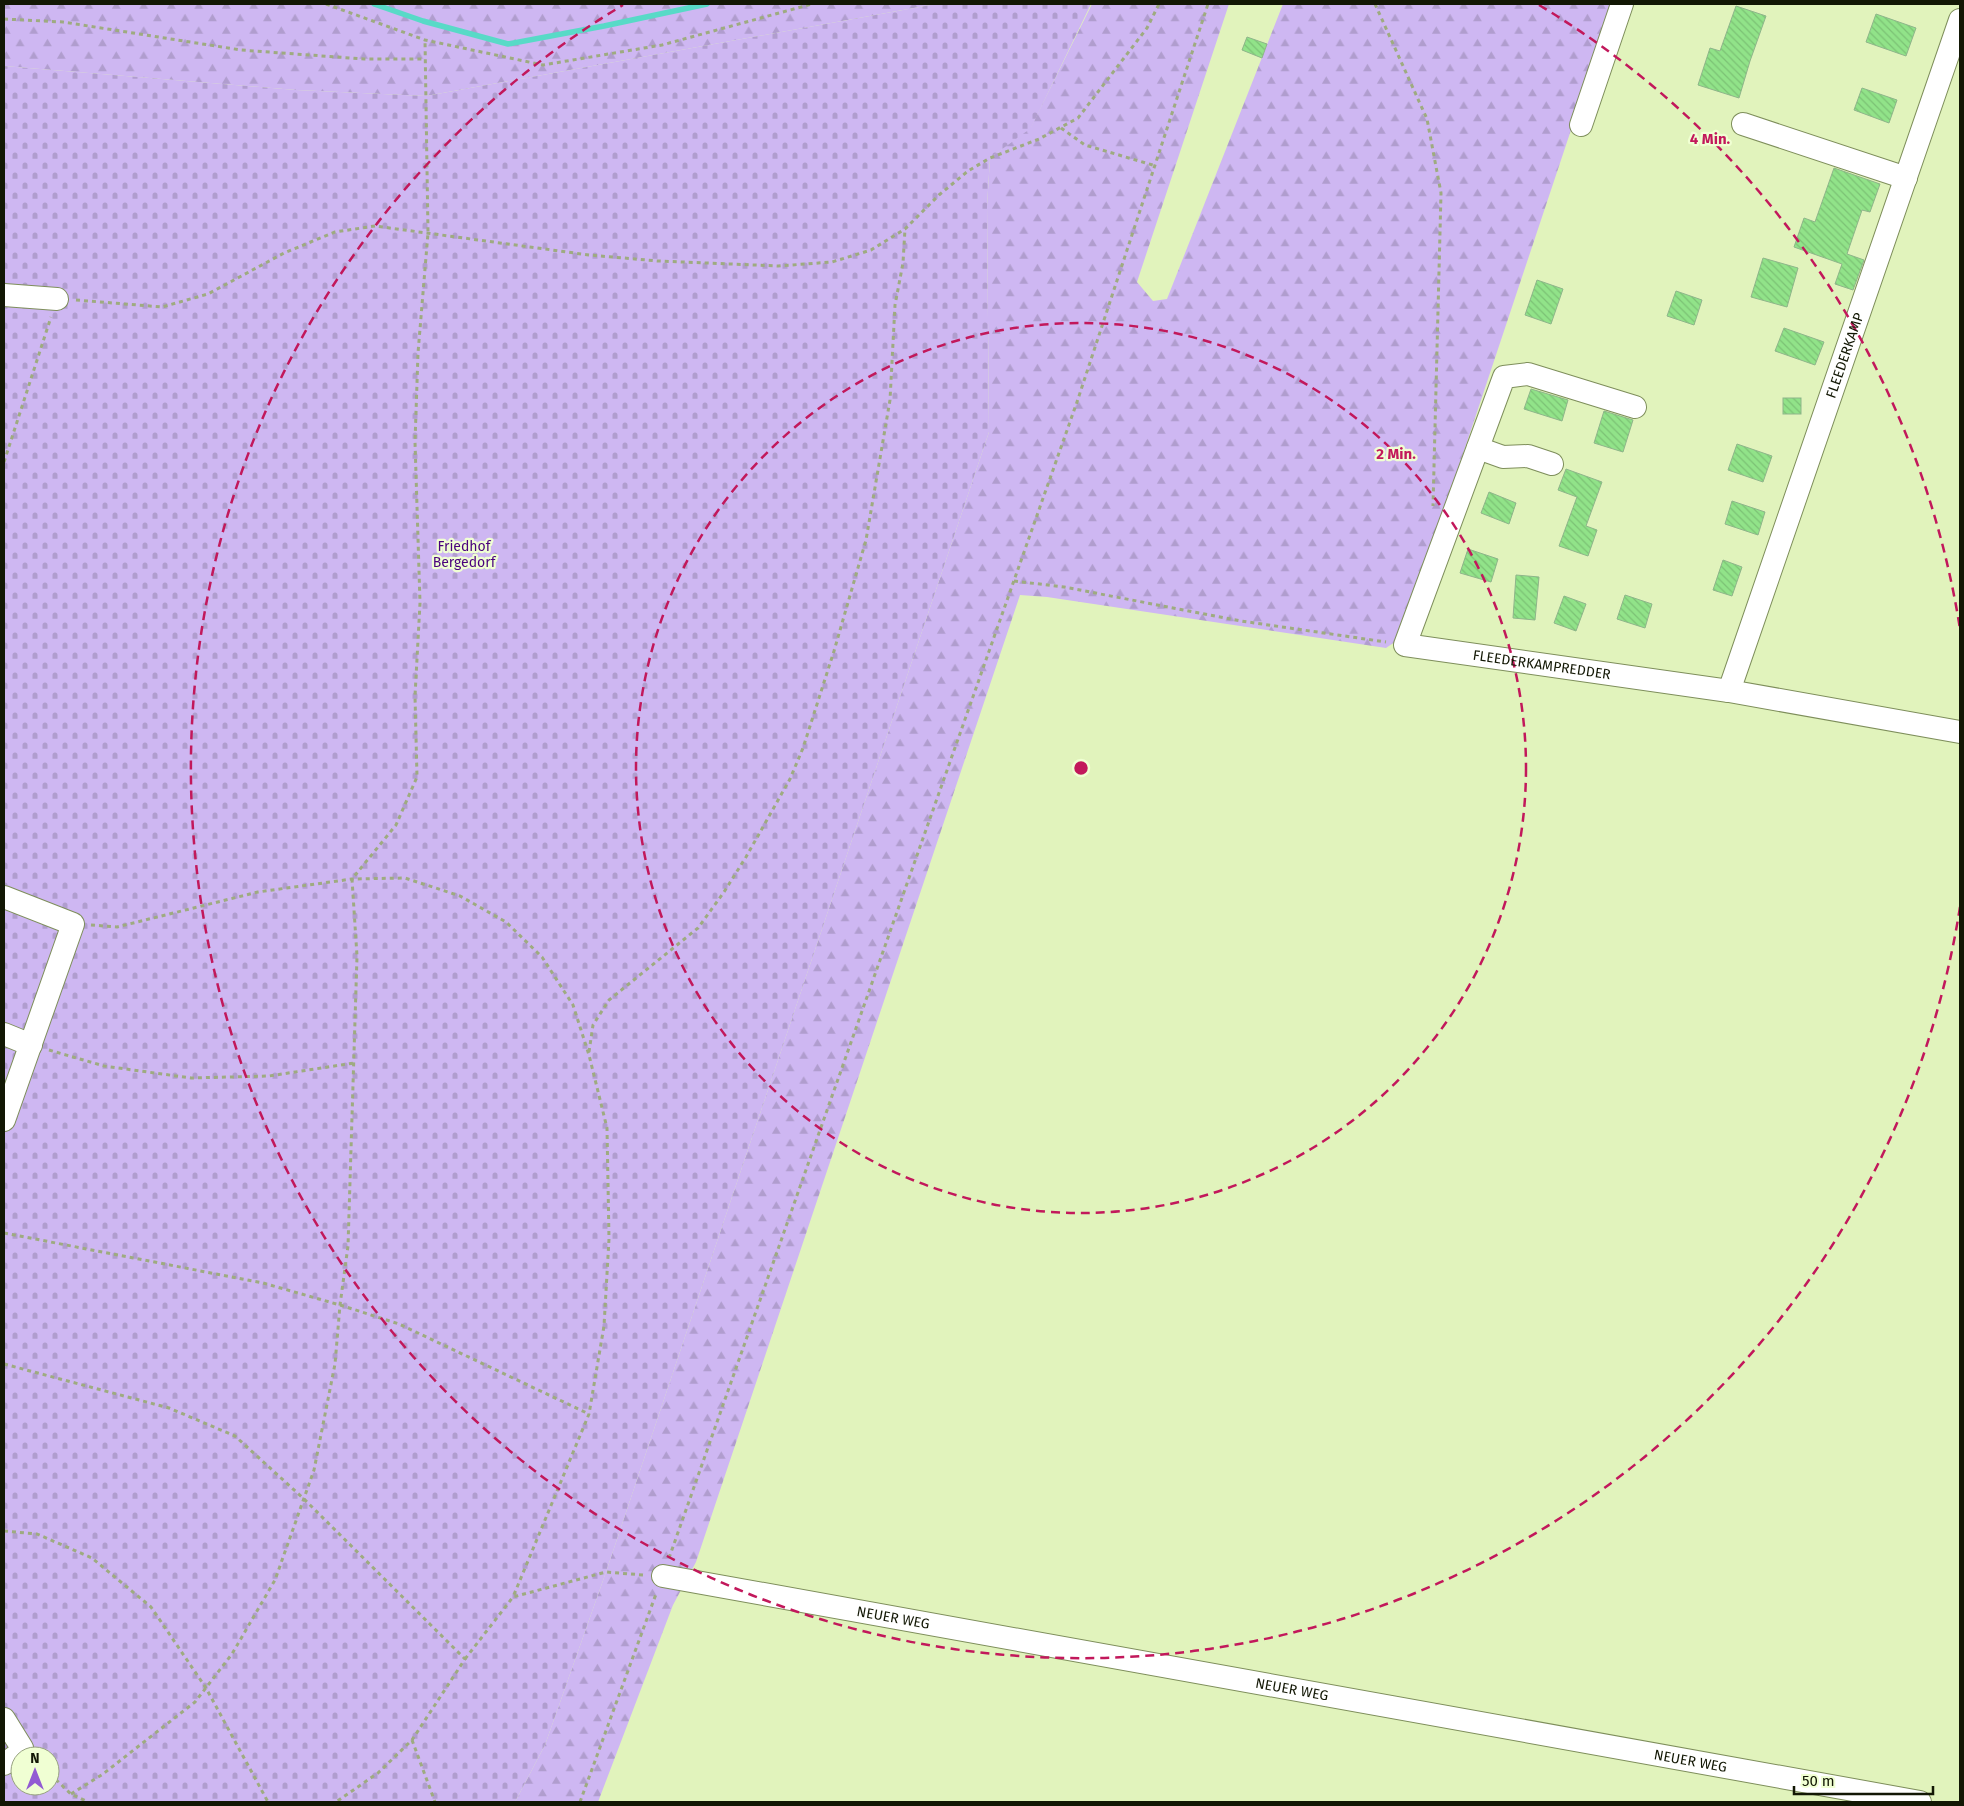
<svg xmlns="http://www.w3.org/2000/svg" width="1964" height="1806" font-family="'Fira Sans',sans-serif">
	<style>
		.forest { fill: url(#forest-firs) }
		.cemetery { fill: url(#cemetery-stones); fill-rule: evenodd }
		.lines { fill: none; stroke-linecap: round; stroke-linejoin: round }
		.stream { stroke: #58dac7; stroke-width: 5.5 }
		.building { fill: url(#building-back-hatch); stroke: #8eb58a }
		.minor-casing { stroke: #7e8e5b; stroke-width: 24 }
		.path { stroke: #9eab80; stroke-width: 3; stroke-dasharray: 4 4; stroke-linecap: butt }
		.minor { stroke: #fff; stroke-width: 22 }
		.ring { fill: none; stroke: #c2185b; stroke-width: 2.5; stroke-dasharray: 9 6 }
		.labels { text-anchor: middle; stroke-width: 4.5; stroke-linejoin: round; paint-order: stroke }
		.street-label { font-size: 14px; fill: #121704; stroke: #f0ffd3 }
		.park-label { font-size: 14px; fill: #49007d; stroke: #f0ffd3 }
		.centre { fill: #c2185b; stroke: #f0ffd3; stroke-width: 2.5 }
		.ring-label { font-size: 15px; text-anchor: middle; font-weight: bold; fill: #c2185b; stroke: #f0ffd3; stroke-width: 4.5; stroke-linejoin: round; paint-order: stroke }
	</style>
	<defs>
		<pattern id="forest-firs" width="22" height="20" patternUnits="userSpaceOnUse" patternTransform="scale(1.25)"><rect width="22" height="20" fill="#ceb7f2"/><path d="M5 1l3.5 6h-7zM16 11l3.5 6h-7z" fill="#b09dce"/></pattern>
		<pattern id="cemetery-stones" width="16" height="16" patternUnits="userSpaceOnUse" patternTransform="scale(1.25)"><rect width="16" height="16" fill="#ceb7f2"/><path d="M2 7V4a2 2 0 0 1 4 0v3zM10 15v-3a2 2 0 0 1 4 0v3z" fill="#b09dce"/></pattern>
		<pattern id="building-back-hatch" width="6" height="6" patternUnits="userSpaceOnUse" patternTransform="scale(1.25)"><rect width="6" height="6" fill="#91e389"/><path d="M-1 5l2 2M0 0l6 6M5-1l2 2" fill="none" stroke="#7cc275"/></pattern>
	</defs>
	<rect width="100%" height="100%" fill="#e1f3bc"/>
	<!-- forest -->
	<g class="forest">
		<path d="M 4,4 L 936,4 L 426,96 L 296,90 L 4,66 Z"/>
		<path d="M 1092,4 L 1229,4 L 1137,282 L 1153,301 L 1167,299 L 1283,4 L 1613,4 L 1402,637 L 1386,648 L 1047,597 L 1020,595 L 696,1562 L 673,1605 L 598,1802 L 515,1802 L 545,1745 L 606,1572 L 989,432 L 987,206 L 990,158 L 1031,127 Z"/>
	</g>
	<!-- cemetery -->
	<path class="cemetery" d="M 936,4 L 1091,4 L 1031,128 L 990,158 L 987,206 L 989,432 L 606,1572 L 545,1745 L 515,1802 L 4,1802 L 4,66 L 296,90 L 426,96 ZM 20,1756 L 50,1756 L 50,1786 L 20,1786 Z"/>
	<g class="lines">
		<!-- stream -->
		<path class="stream" d="M 374,4 L 423,21 L 508,44 L 604,26 L 707,4"/>
	</g>
	<!-- building -->
	<g class="building">
		<path d="M 1736,6 L 1766,16 L 1750,61 L 1739,98 L 1698,85 L 1710,48 L 1720,51 Z"/>
		<path d="M 1876,14 L 1916,28 L 1906,56 L 1866,42 Z"/>
		<path d="M 1247,37 L 1267,44 L 1262,58 L 1242,50 Z"/>
		<path d="M 1862,88 L 1897,100 L 1889,123 L 1854,110 Z"/>
		<path d="M 1834,168 L 1880,184 L 1870,212 L 1862,210 L 1847,254 L 1864,260 L 1853,290 L 1835,284 L 1842,264 L 1794,247 L 1804,218 L 1815,222 Z"/>
		<path d="M 1763,258 L 1798,268 L 1787,307 L 1751,297 Z"/>
		<path d="M 1537,280 L 1563,289 L 1551,324 L 1525,315 Z"/>
		<path d="M 1676,291 L 1702,300 L 1694,325 L 1667,316 Z"/>
		<path d="M 1784,328 L 1824,342 L 1815,365 L 1775,351 Z"/>
		<path d="M 1531,389 L 1568,400 L 1562,421 L 1524,409 Z"/>
		<rect x="1783" y="398" width="18" height="16"/>
		<path d="M 1604,411 L 1633,420 L 1623,452 L 1594,443 Z"/>
		<path d="M 1737,444 L 1772,456 L 1763,482 L 1728,470 Z"/>
		<path d="M 1566,469 L 1602,482 L 1586,526 L 1597,530 L 1588,556 L 1559,546 L 1577,497 L 1558,490 Z"/>
		<path d="M 1489,492 L 1516,503 L 1509,524 L 1481,513 Z"/>
		<path d="M 1732,501 L 1765,512 L 1758,535 L 1725,524 Z"/>
		<path d="M 1468,549 L 1498,559 L 1491,582 L 1460,573 Z"/>
		<path d="M 1723,560 L 1742,567 L 1732,596 L 1713,590 Z"/>
		<path d="M 1516,575 L 1539,577 L 1535,620 L 1513,618 Z"/>
		<path d="M 1625,595 L 1652,604 L 1645,628 L 1617,619 Z"/>
		<path d="M 1564,596 L 1586,604 L 1576,631 L 1554,623 Z"/>
	</g>
	<g class="lines">
		<defs>
			<g id="minor">
				<path d="M 1743,124 L 1906,178"/>
				<path d="M 1581,125 L 1622,4"/>
				<path d="M 4,295 L 57,299"/>
				<path id="s1" d="M 1635,407 L 1528,374 L 1504,377 L 1405,645 L 1729,691 L 1960,732"/>
				<path d="M 1478,448 L 1503,457 L 1528,456 L 1552,464"/>
				<path id="s2" d="M 1729,691 L 1960,20"/>
				<path d="M 4,897 L 73,924 L 4,1120"/>
				<path d="M 4,1034 L 31,1045"/>
				<path id="s3" d="M 663,1576 L 1920,1802"/>
				<path d="M 4,1719 L 22,1748 L 17,1755 L 4,1764"/>
			</g>
		</defs>
		<!-- minor casing -->
		<use href="#minor" class="minor-casing"/>
		<!-- path -->
		<g class="path">
			<path d="M 326,4 L 425,40 L 543,65 L 662,45 L 812,4"/>
			<path d="M 1375,4 L 1427,119 L 1441,193 L 1433,506"/>
			<path d="M 4,19 L 63,22 L 241,50 L 364,59 L 425,59"/>
			<path d="M 1061,128 L 1085,145 L 1156,166"/>
			<path d="M 76,300 L 162,307 L 208,294 L 284,253 L 335,232 L 375,226 L 589,255 L 658,261 L 778,266 L 832,262 L 871,250 L 905,229 L 939,195 L 968,171 L 990,158 L 1039,139 L 1078,118 L 1147,28 L 1159,4"/>
			<path d="M 4,462 L 51,317"/>
			<path d="M 1014,581 L 1064,587 L 1241,621 L 1386,642"/>
			<path d="M 91,925 L 117,927 L 258,892 L 352,879 L 405,878 L 460,896 L 506,922 L 542,957 L 573,1005 L 589,1055 L 607,1128 L 609,1239 L 604,1326 L 589,1414 L 513,1597 L 606,1572 L 643,1575"/>
			<path d="M 49,1050 L 104,1066 L 191,1078 L 269,1076 L 354,1063"/>
			<path d="M 589,1052 L 593,1025 L 609,1000 L 698,928 L 724,892 L 746,857 L 790,779 L 803,748 L 834,651 L 866,540 L 890,400 L 895,305 L 903,263 L 905,229"/>
			<path d="M 4,1233 L 263,1283 L 340,1305 L 399,1324 L 589,1414"/>
			<path d="M 4,1364 L 169,1408 L 235,1436 L 304,1499 L 465,1659 L 412,1740 L 378,1773 L 336,1802"/>
			<path d="M 4,1531 L 37,1534 L 92,1558 L 151,1607 L 206,1688 L 268,1802"/>
			<path d="M 669,1558 L 1077,402 L 1208,4"/>
			<path d="M 465,1659 L 513,1597"/>
			<path d="M 412,1740 L 435,1802"/>
			<path d="M 50,1774 L 71,1794 L 88,1802"/>
			<path d="M 71,1794 L 103,1774 L 195,1702 L 232,1654 L 275,1580 L 314,1470 L 335,1364 L 340,1305 L 348,1246 L 357,956 L 352,879 L 396,825 L 417,777 L 415,696 L 420,603 L 415,442 L 418,353 L 428,233 L 425,40"/>
			<path d="M 580,1802 L 656,1594"/>
		</g>
		<!-- minor -->
		<use href="#minor" class="minor"/>
	</g>
	<!-- distance rings -->
	<g class="ring">
		<circle cx="1081" cy="768" r="445"/>
		<path d="M1960 907A890 890 0 1 1 623 5M1539 5A890 890 0 0 1 1960 629"/>
	</g>
	<g class="labels">
		<!-- street labels -->
		<g class="street-label">
			<text dy="5" stroke="none"><textPath href="#s2" startOffset="355">FLEEDERKAMP</textPath></text>
			<text dy="5" stroke="none"><textPath href="#s1" startOffset="560">FLEEDERKAMPREDDER</textPath></text>
			<text dy="5" stroke="none"><textPath href="#s3" startOffset="234">NEUER WEG</textPath></text>
			<text dy="5" stroke="none"><textPath href="#s3" startOffset="639">NEUER WEG</textPath></text>
			<text dy="5" stroke="none"><textPath href="#s3" startOffset="1044">NEUER WEG</textPath></text>
		</g>
		<!-- park labels -->
		<g class="park-label">
			<text x="464" y="551">Friedhof<tspan x="464" dy="16">Bergedorf</tspan></text>
		</g>
	</g>
	<circle cx="1081" cy="768" r="8" class="centre"/>
	<g class="ring-label">
		<text x="1710" y="144">4 Min.</text>
		<text x="1396" y="459">2 Min.</text>
	</g>
	<!-- border -->
	<rect width="1964" height="1806" fill="none" stroke="#121704" stroke-width="10"/>
	<!-- north arrow -->
	<g transform="translate(35 1771)"><circle r="24" fill="#f0ffd3" stroke="#97a280"/>
	<path d="M0-4L9 19L0 12L-9 19Z" fill="#925bd3"/>
	<text y="-8" font-size="14" font-weight="bold" text-anchor="middle" fill="#121704">N</text>
	</g>
	<!-- scale -->
	<path d="M1794 1786v8h139v-8" fill="none" stroke="#121704" stroke-width="2.5"/>
	<text x="1802" y="1786" font-size="15" fill="#121704" stroke="#f0ffd3" stroke-width="4" paint-order="stroke">50 m</text>
</svg>
